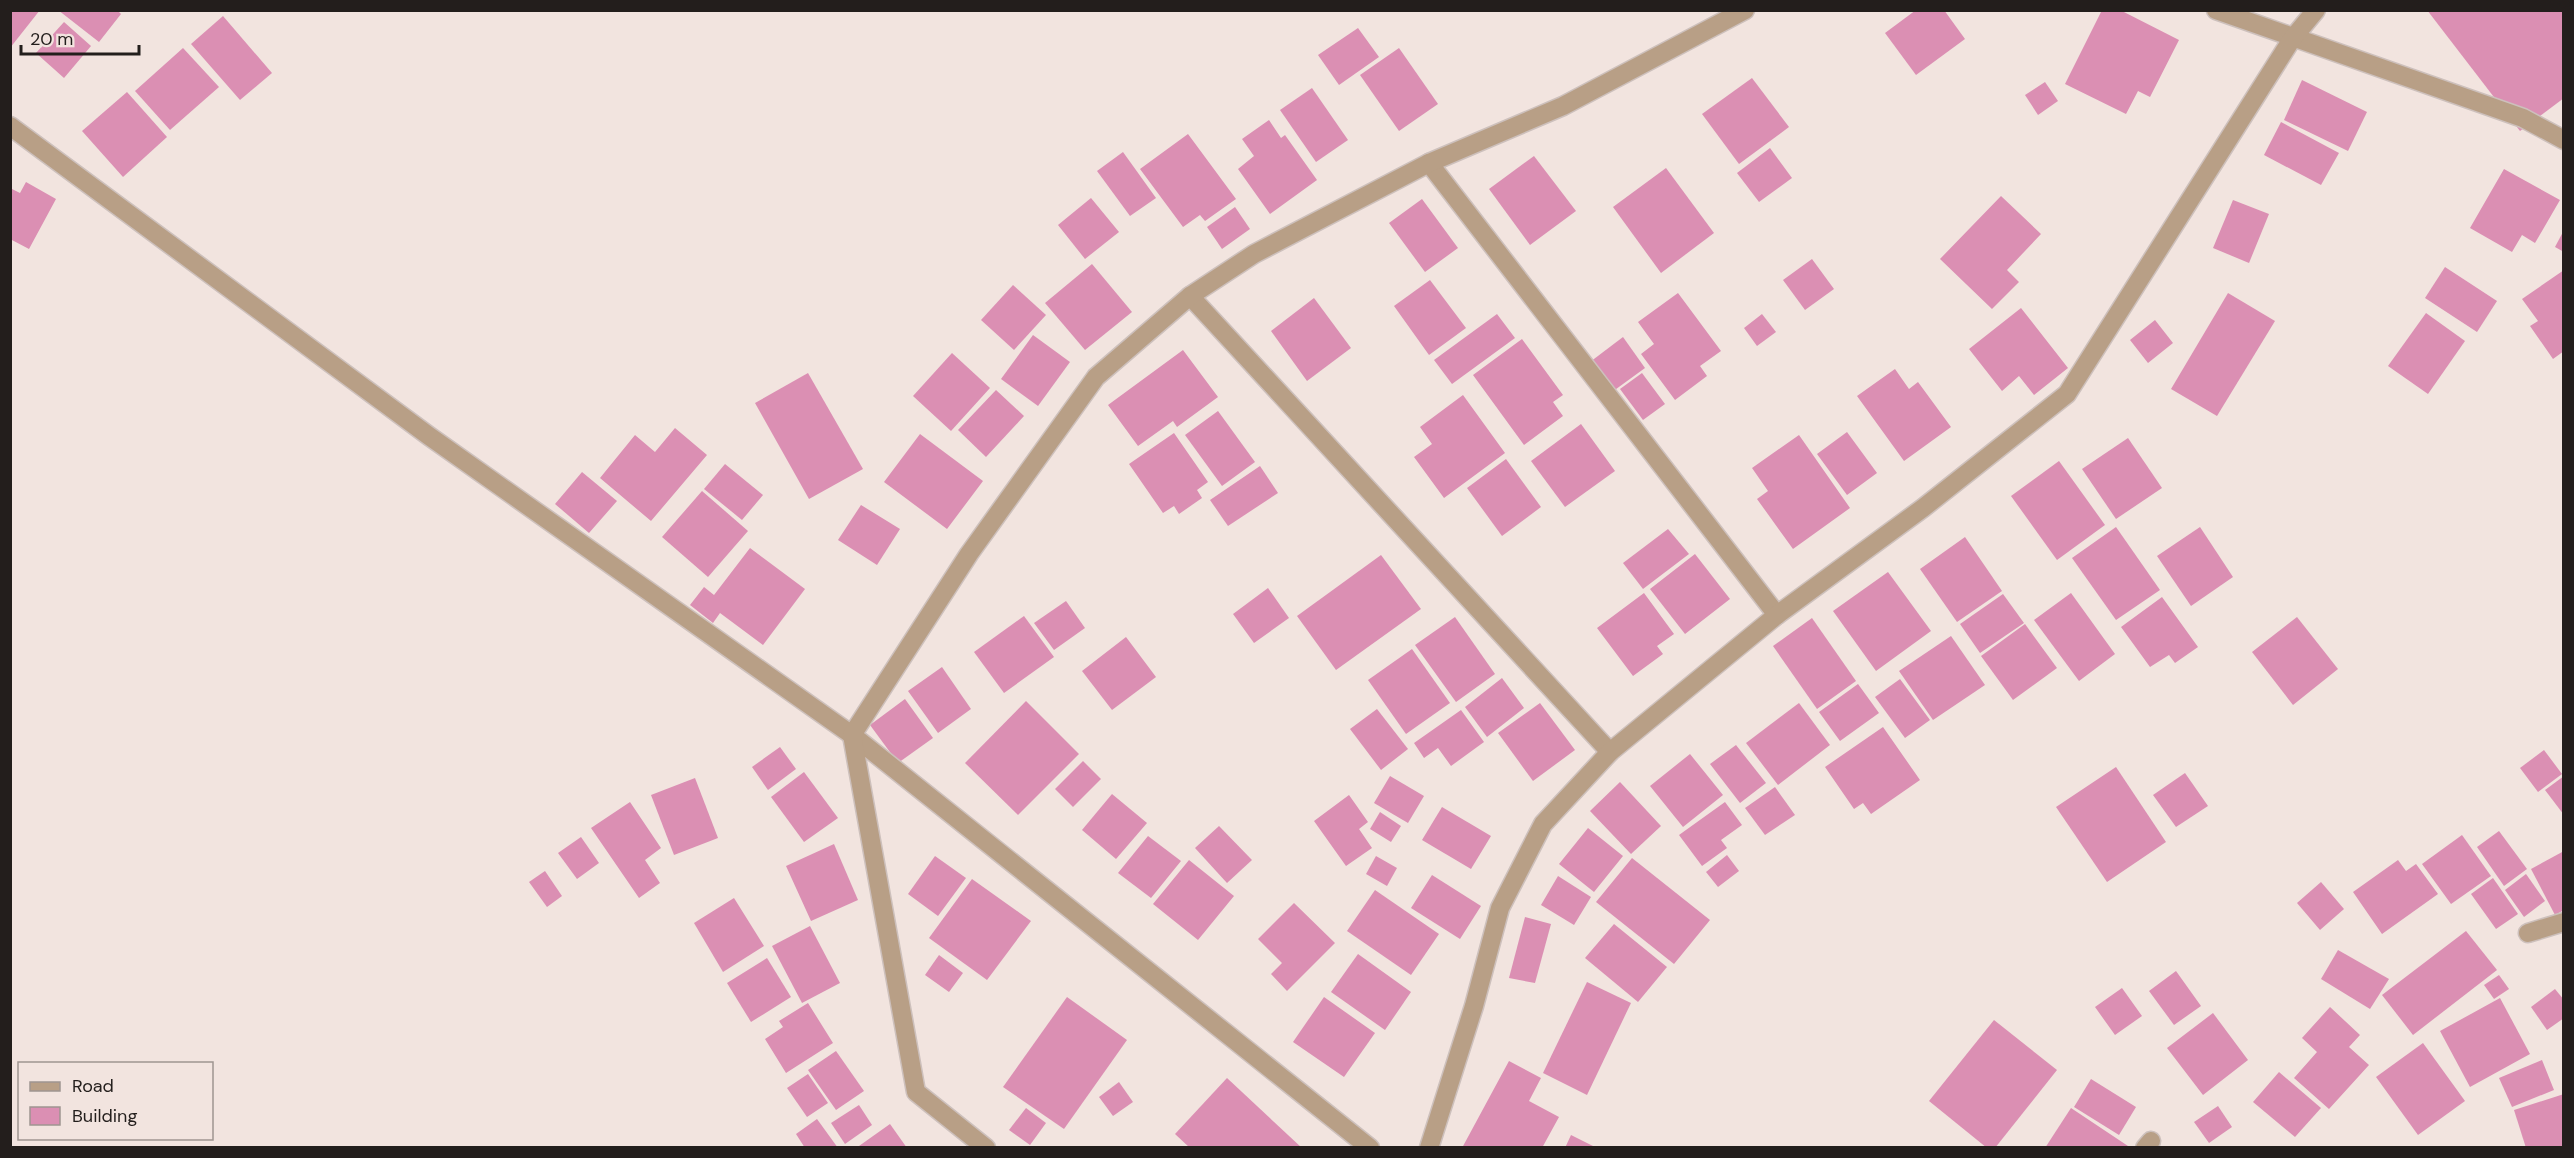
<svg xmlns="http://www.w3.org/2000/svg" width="2574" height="1158" font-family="'DM Sans',sans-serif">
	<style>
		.building { fill: #db8fb3 }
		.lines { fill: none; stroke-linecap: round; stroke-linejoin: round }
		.minor-casing { stroke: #cdc0bc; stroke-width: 21 }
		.minor { stroke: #b89f86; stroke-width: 18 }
	</style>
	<rect width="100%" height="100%" fill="#f2e4df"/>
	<!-- building -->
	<g class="building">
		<path d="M 10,10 L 40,10 L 10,48 Z"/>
		<path d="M 58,10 L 117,10 L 121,14 L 99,42 Z"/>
		<path d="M 1916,10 L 1944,10 L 1965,39 L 1916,75 L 1885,33 Z"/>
		<path d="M 2102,10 L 2120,10 L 2179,40 L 2150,97 L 2138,91 L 2126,114 L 2065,84 Z"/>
		<path d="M 2427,10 L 2564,10 L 2564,98 L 2520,131 Z"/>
		<path d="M 223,16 L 272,73 L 240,100 L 191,44 Z"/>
		<path d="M 64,22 L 91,46 L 64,78 L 36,53 Z"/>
		<path d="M 1358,28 L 1379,57 L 1339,85 L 1318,55 Z"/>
		<path d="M 183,48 L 219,87 L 170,130 L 135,91 Z"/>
		<path d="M 1399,48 L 1438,104 L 1399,131 L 1360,75 Z"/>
		<path d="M 1752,78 L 1789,127 L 1739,164 L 1702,114 Z"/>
		<path d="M 2302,80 L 2367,112 L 2348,151 L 2284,120 Z"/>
		<path d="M 2045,82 L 2058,101 L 2038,115 L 2025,95 Z"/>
		<path d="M 1312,88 L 1348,140 L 1316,162 L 1280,110 Z"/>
		<path d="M 127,92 L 167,137 L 123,177 L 82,131 Z"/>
		<path d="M 1269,120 L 1281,138 L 1285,135 L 1317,180 L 1270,214 L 1238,169 L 1254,156 L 1242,139 Z"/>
		<path d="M 2281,122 L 2339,153 L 2321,185 L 2264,155 Z"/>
		<path d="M 1188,134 L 1236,199 L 1205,221 L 1200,215 L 1183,227 L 1140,169 Z"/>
		<path d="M 1770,148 L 1792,178 L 1759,202 L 1737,173 Z"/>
		<path d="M 1123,152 L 1156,198 L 1130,216 L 1097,171 Z"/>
		<path d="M 1534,156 L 1576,211 L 1530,245 L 1489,189 Z"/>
		<path d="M 1666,168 L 1714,233 L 1661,273 L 1613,207 Z"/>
		<path d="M 2504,169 L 2560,200 L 2535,243 L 2522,235 L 2512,252 L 2470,228 Z"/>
		<path d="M 26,182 L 56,199 L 29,249 L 10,239 L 10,188 L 20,193 Z"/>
		<path d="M 2001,196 L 2041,234 L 2007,270 L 2019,282 L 1992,309 L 1940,259 Z"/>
		<path d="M 1091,198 L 1119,232 L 1085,259 L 1058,225 Z"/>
		<path d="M 1422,199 L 1458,248 L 1425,272 L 1389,223 Z"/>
		<path d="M 2233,200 L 2269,214 L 2249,263 L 2213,248 Z"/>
		<path d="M 1235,207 L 1250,229 L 1222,249 L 1207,227 Z"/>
		<path d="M 2564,230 L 2564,252 L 2555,247 Z"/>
		<path d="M 1812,259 L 1834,289 L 1805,310 L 1783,280 Z"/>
		<path d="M 1092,264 L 1132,312 L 1085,350 L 1045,303 Z"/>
		<path d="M 2445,267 L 2497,301 L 2477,332 L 2425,298 Z"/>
		<path d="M 2564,270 L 2564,351 L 2553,359 L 2530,326 L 2538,321 L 2522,299 Z"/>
		<path d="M 1430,280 L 1466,328 L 1429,355 L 1394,306 Z"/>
		<path d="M 1013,285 L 1046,315 L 1014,350 L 981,320 Z"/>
		<path d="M 1678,293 L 1721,351 L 1700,366 L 1707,376 L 1675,400 L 1641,354 L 1654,344 L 1638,322 Z"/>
		<path d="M 2228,293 L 2275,321 L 2217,416 L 2171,389 Z"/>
		<path d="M 1314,298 L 1351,348 L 1307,381 L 1271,331 Z"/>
		<path d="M 2021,308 L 2068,368 L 2034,395 L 2019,376 L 2002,391 L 1969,349 Z"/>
		<path d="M 2426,313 L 2465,341 L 2428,394 L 2388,366 Z"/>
		<path d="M 1497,314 L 1515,338 L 1452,384 L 1434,360 Z"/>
		<path d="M 1762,314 L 1776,332 L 1757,346 L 1744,328 Z"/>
		<path d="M 2155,320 L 2173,343 L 2148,363 L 2130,340 Z"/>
		<path d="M 1033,335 L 1070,362 L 1038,406 L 1001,379 Z"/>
		<path d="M 1623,337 L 1645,368 L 1612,392 L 1590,362 Z"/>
		<path d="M 1522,339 L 1563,395 L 1553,402 L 1563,416 L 1524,445 L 1473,375 Z"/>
		<path d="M 1183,350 L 1218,397 L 1177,427 L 1173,421 L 1138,446 L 1108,405 Z"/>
		<path d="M 952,353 L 990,388 L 951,431 L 913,396 Z"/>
		<path d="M 1895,369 L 1909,389 L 1918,382 L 1951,427 L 1904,461 L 1857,396 Z"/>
		<path d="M 808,373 L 863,469 L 809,499 L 755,403 Z"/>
		<path d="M 1642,373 L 1665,404 L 1643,420 L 1620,389 Z"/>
		<path d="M 996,390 L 1024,416 L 986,457 L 958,430 Z"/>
		<path d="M 1463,395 L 1505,453 L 1444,498 L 1414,457 L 1432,444 L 1420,427 Z"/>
		<path d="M 1218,411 L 1255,462 L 1222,486 L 1185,435 Z"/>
		<path d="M 1581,424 L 1615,471 L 1565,507 L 1531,461 Z"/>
		<path d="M 675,428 L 707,455 L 651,521 L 600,478 L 635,435 L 655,452 Z"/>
		<path d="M 1847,432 L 1877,473 L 1847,495 L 1817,454 Z"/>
		<path d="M 1174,433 L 1208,482 L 1197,490 L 1202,498 L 1179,514 L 1174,506 L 1163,513 L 1129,464 Z"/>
		<path d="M 920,434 L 983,481 L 947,529 L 884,482 Z"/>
		<path d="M 1799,435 L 1850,508 L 1793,549 L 1757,499 L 1768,491 L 1752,468 Z"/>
		<path d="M 2128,438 L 2162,488 L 2116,519 L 2082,469 Z"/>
		<path d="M 1506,459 L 1541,507 L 1502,536 L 1467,488 Z"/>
		<path d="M 2059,461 L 2105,525 L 2057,560 L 2011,496 Z"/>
		<path d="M 725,464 L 763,495 L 742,520 L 704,489 Z"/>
		<path d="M 1260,466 L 1278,493 L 1228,526 L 1210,500 Z"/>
		<path d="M 582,472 L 617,501 L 589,533 L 555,504 Z"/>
		<path d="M 702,491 L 748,531 L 708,577 L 662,537 Z"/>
		<path d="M 861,505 L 900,529 L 877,565 L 838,540 Z"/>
		<path d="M 2116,527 L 2160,590 L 2116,620 L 2072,558 Z"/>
		<path d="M 2200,527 L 2233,577 L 2191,606 L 2157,556 Z"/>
		<path d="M 1668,529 L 1689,554 L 1643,589 L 1623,563 Z"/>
		<path d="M 1965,537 L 2002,591 L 1957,622 L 1920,569 Z"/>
		<path d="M 750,548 L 805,589 L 763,645 L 720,613 L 713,623 L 690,605 L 704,587 L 714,595 Z"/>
		<path d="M 1695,554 L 1730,599 L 1685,634 L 1650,589 Z"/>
		<path d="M 1381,555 L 1421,609 L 1336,670 L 1297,616 Z"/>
		<path d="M 1888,572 L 1931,631 L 1876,671 L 1833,611 Z"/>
		<path d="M 1268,588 L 1289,618 L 1254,643 L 1233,614 Z"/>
		<path d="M 1644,593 L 1674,634 L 1657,646 L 1663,654 L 1633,676 L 1597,628 Z"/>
		<path d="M 2071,593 L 2115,654 L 2079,681 L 2034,620 Z"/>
		<path d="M 2003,594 L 2024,623 L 1980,653 L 1960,624 Z"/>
		<path d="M 2162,597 L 2198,647 L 2175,663 L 2169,655 L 2150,667 L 2121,627 Z"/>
		<path d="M 1066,601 L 1085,628 L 1054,650 L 1034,623 Z"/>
		<path d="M 1024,616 L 1054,657 L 1004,693 L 974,652 Z"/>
		<path d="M 1455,617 L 1495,674 L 1456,702 L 1415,645 Z"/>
		<path d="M 2297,617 L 2338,669 L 2293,705 L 2252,652 Z"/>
		<path d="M 1812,618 L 1856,681 L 1817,709 L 1773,646 Z"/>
		<path d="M 2025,624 L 2057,668 L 2013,700 L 1981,656 Z"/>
		<path d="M 1951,636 L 1985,685 L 1933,720 L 1899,671 Z"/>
		<path d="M 1126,637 L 1156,677 L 1112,710 L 1082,671 Z"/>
		<path d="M 1412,649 L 1450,703 L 1406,734 L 1368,680 Z"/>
		<path d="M 942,667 L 971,709 L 938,733 L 908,691 Z"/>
		<path d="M 1502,678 L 1524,708 L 1487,737 L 1465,707 Z"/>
		<path d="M 1900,679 L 1930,720 L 1905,738 L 1875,697 Z"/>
		<path d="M 1858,684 L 1879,713 L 1840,741 L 1819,712 Z"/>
		<path d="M 905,699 L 933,738 L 898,763 L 870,725 Z"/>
		<path d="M 1026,701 L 1079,754 L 1018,815 L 965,763 Z"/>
		<path d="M 1540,703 L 1575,750 L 1533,781 L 1498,733 Z"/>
		<path d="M 1799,703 L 1830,745 L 1778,785 L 1746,743 Z"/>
		<path d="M 1377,709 L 1408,749 L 1381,770 L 1350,729 Z"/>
		<path d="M 1461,710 L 1484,742 L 1451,766 L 1438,748 L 1424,758 L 1414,743 Z"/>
		<path d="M 1883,727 L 1920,780 L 1871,814 L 1863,803 L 1854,809 L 1825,767 Z"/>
		<path d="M 1736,745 L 1766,783 L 1740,803 L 1710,764 Z"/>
		<path d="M 780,747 L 796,769 L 768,790 L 752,767 Z"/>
		<path d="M 2544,750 L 2562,774 L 2538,792 L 2520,768 Z"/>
		<path d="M 1690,754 L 1723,795 L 1683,827 L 1650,786 Z"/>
		<path d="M 1083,761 L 1101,779 L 1073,807 L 1055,789 Z"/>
		<path d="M 2116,767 L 2166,842 L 2107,882 L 2056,807 Z"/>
		<path d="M 804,772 L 838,818 L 804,842 L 771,797 Z"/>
		<path d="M 2185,773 L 2208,806 L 2176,827 L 2153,795 Z"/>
		<path d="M 1390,776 L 1424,796 L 1408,823 L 1374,803 Z"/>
		<path d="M 2564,776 L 2564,815 L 2545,790 Z"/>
		<path d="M 695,778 L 718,838 L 674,855 L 651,795 Z"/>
		<path d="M 1620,782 L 1661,826 L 1631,854 L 1590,811 Z"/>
		<path d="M 1775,787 L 1795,815 L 1765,835 L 1745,808 Z"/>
		<path d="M 1112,794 L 1147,823 L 1116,859 L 1082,830 Z"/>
		<path d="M 1349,795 L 1368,822 L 1359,829 L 1372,848 L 1346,866 L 1314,821 Z"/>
		<path d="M 630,802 L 661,848 L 645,860 L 660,883 L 639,898 L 591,828 Z"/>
		<path d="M 1725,802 L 1742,825 L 1721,840 L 1727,848 L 1702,866 L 1679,835 Z"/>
		<path d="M 1442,807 L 1491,836 L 1471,869 L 1422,840 Z"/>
		<path d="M 1380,812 L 1401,826 L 1391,842 L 1370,829 Z"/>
		<path d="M 1219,826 L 1252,860 L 1227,883 L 1195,848 Z"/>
		<path d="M 1588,828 L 1623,856 L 1594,892 L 1559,864 Z"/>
		<path d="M 2499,831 L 2527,869 L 2504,886 L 2477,847 Z"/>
		<path d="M 2462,835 L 2491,876 L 2451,904 L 2422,864 Z"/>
		<path d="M 1148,836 L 1181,861 L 1151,898 L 1118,873 Z"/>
		<path d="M 581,837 L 599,863 L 577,879 L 558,853 Z"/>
		<path d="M 834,844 L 858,900 L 811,921 L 786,866 Z"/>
		<path d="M 2564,851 L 2564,910 L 2555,915 L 2531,869 Z"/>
		<path d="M 1727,855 L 1739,871 L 1718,887 L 1706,872 Z"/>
		<path d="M 935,856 L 966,878 L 938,916 L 908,894 Z"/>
		<path d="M 1376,856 L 1397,868 L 1387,886 L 1366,874 Z"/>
		<path d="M 1632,858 L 1710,920 L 1674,964 L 1596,902 Z"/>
		<path d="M 1189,860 L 1234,896 L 1198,940 L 1153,904 Z"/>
		<path d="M 2398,860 L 2406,871 L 2416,864 L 2438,894 L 2382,934 L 2353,892 Z"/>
		<path d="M 545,871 L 562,896 L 547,907 L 529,882 Z"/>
		<path d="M 2526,874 L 2545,901 L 2524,917 L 2505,890 Z"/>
		<path d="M 1432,875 L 1481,906 L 1460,939 L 1411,908 Z"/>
		<path d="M 1558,876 L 1591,897 L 1574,925 L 1541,905 Z"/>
		<path d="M 2493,878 L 2518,914 L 2496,929 L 2471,894 Z"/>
		<path d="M 972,879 L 1031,921 L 987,980 L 929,938 Z"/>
		<path d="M 2321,882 L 2344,909 L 2320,930 L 2297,903 Z"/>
		<path d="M 1375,890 L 1439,934 L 1411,975 L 1347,931 Z"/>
		<path d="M 734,898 L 764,946 L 723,972 L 694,923 Z"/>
		<path d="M 1294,903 L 1335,943 L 1287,991 L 1271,974 L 1282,963 L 1258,939 Z"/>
		<path d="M 1525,917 L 1551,924 L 1535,983 L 1509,978 Z"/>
		<path d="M 1614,924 L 1667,967 L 1638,1002 L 1585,958 Z"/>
		<path d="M 810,926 L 840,983 L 802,1003 L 772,946 Z"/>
		<path d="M 2466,931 L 2497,970 L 2413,1035 L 2382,995 Z"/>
		<path d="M 2338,950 L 2389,979 L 2370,1009 L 2321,979 Z"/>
		<path d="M 1358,954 L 1411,992 L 1385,1030 L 1331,992 Z"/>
		<path d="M 939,955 L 963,973 L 949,992 L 925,975 Z"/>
		<path d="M 767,958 L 791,997 L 751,1022 L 727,983 Z"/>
		<path d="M 2176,971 L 2201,1006 L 2174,1025 L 2149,991 Z"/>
		<path d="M 2499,975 L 2509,989 L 2494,999 L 2484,985 Z"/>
		<path d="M 1587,982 L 1631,1003 L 1587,1095 L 1543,1073 Z"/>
		<path d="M 2122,988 L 2142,1016 L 2115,1035 L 2095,1007 Z"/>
		<path d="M 2555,989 L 2564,1000 L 2564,1018 L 2547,1030 L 2531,1007 Z"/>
		<path d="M 1067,997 L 1127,1040 L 1064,1129 L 1003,1087 Z"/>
		<path d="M 1324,997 L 1375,1033 L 1344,1077 L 1293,1042 Z"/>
		<path d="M 2500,998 L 2530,1054 L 2470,1087 L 2440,1031 Z"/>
		<path d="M 808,1003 L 833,1043 L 786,1073 L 765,1039 L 783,1027 L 779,1021 Z"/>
		<path d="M 2330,1007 L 2360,1035 L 2349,1047 L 2369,1065 L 2329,1109 L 2294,1078 L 2317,1052 L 2302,1038 Z"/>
		<path d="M 2213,1013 L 2248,1060 L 2203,1095 L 2167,1048 Z"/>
		<path d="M 1994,1020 L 2057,1070 L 1995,1148 L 1987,1148 L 1929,1101 Z"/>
		<path d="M 2423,1043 L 2465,1101 L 2418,1135 L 2376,1077 Z"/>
		<path d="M 836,1051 L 864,1091 L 836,1110 L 808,1070 Z"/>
		<path d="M 2542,1060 L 2554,1090 L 2512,1107 L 2499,1078 Z"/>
		<path d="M 1509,1061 L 1541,1078 L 1529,1101 L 1559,1117 L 1542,1148 L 1462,1148 Z"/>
		<path d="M 2279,1072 L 2321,1108 L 2295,1137 L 2253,1102 Z"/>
		<path d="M 808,1074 L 828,1103 L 807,1117 L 787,1088 Z"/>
		<path d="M 1227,1078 L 1302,1148 L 1190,1148 L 1175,1134 Z"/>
		<path d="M 2091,1079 L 2136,1107 L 2119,1135 L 2074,1107 Z"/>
		<path d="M 1119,1082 L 1133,1102 L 1113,1116 L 1099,1097 Z"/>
		<path d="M 2564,1094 L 2564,1148 L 2526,1148 L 2514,1110 Z"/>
		<path d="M 859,1105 L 872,1125 L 845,1144 L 831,1123 Z"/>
		<path d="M 2218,1106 L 2232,1127 L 2209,1143 L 2194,1122 Z"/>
		<path d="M 1026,1108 L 1046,1123 L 1030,1145 L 1009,1130 Z"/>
		<path d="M 2071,1108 L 2128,1146 L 2127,1148 L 2045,1148 Z"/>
		<path d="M 817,1119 L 838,1148 L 805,1148 L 796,1134 Z"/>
		<path d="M 890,1124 L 907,1148 L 860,1148 L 859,1146 Z"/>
		<path d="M 1571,1135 L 1597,1148 L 1565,1148 Z"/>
	</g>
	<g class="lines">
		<defs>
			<g id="minor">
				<path d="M 2216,10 L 2523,118 L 2564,140"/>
				<path d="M 10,126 L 429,436 L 852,735 L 1370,1148"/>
				<path d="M 1429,163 L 1777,615"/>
				<path d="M 1190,296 L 1610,752"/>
				<path d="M 2528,933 L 2564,922"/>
				<path d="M 986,1148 L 916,1092 L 852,735 L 969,554 L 1096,377 L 1190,296 L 1254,254 L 1429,163 L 1563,106 L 1745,10"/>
				<path d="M 1429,1148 L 1474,1006 L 1500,908 L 1543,824 L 1610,752 L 1777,615 L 1923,508 L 2067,394 L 2292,39 L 2316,10"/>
				<path d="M 2145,1148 L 2151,1141"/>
			</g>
		</defs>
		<!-- minor casing -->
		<use href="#minor" class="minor-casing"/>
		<!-- minor -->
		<use href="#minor" class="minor"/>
	</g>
	<!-- border -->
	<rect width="2574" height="1158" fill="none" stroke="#231e1c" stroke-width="24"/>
	<!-- legend -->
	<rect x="18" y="1062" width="195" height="78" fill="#f2e4df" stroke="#9f9591" stroke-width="1.5"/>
	<rect x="30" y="1082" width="30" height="9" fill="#b89f86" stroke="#9f9591" stroke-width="1.5"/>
	<text x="72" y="1092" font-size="18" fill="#231e1c">Road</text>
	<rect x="30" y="1107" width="30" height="18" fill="#db8fb3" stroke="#9f9591" stroke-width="1.5"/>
	<text x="72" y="1122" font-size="18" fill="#231e1c">Building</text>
	<!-- scale -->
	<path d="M21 45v9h118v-9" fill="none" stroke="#231e1c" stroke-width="3"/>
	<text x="30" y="45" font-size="18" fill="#231e1c" stroke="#f2e4df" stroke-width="4.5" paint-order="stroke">20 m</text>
</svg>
